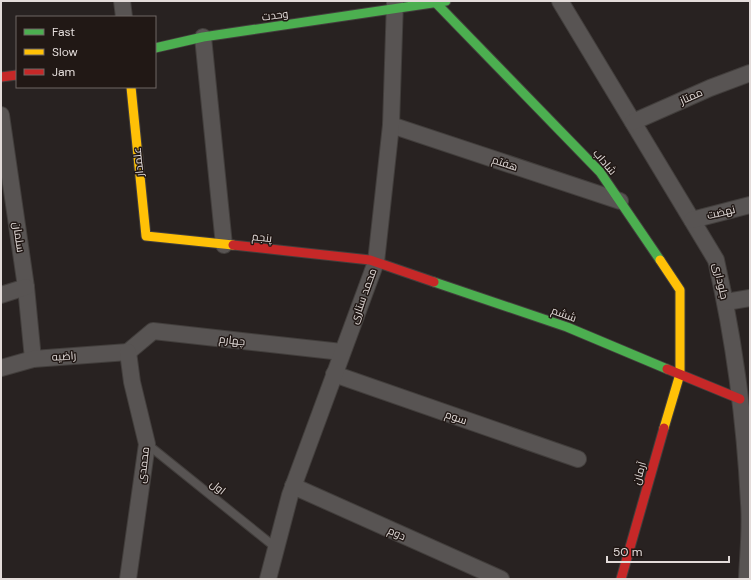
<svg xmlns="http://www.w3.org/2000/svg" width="751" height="580" font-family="'DM Sans',Cairo,sans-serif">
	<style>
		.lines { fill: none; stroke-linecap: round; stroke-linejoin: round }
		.lane-casing { stroke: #423e3c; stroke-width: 10 }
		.street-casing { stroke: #423e3c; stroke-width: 18 }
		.fast-casing { stroke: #423e3c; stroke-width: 11 }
		.slow-casing { stroke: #423e3c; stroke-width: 11 }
		.jam-casing { stroke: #423e3c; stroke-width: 11 }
		.lane { stroke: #585453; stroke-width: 8 }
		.street { stroke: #585453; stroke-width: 16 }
		.fast { stroke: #4caf50; stroke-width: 9 }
		.slow { stroke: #ffc107; stroke-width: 9 }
		.jam { stroke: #c62828; stroke-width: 9 }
		.labels { text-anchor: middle; stroke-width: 3; stroke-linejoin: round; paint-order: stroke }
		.street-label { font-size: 11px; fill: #e3dcda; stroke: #211815 }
	</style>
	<rect width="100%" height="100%" fill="#282221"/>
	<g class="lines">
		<defs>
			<path id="lane" d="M 147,444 L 275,547"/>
			<g id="street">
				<path d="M 122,1 L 124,17"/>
				<path d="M 560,1 L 716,260 C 734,339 745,422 749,503 C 751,528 748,554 747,579"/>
				<path d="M 203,37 L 224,245"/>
				<path d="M 1,115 L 26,287 L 33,359"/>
				<path d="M 633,122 L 710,88 L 750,73"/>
				<path d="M 391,125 L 620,201"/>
				<path d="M 692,220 L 750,205"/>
				<path d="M 1,295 L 26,287"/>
				<path d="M 726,302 L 750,298"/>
				<path d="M 128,352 L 153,331 L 342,352"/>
				<path d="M 1,368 L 33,359 L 128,352"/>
				<path d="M 334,374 L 578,459"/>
				<path d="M 293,486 L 501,579"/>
				<path d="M 128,579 L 147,444 L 132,382 L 128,352"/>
				<path d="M 268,579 L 290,495 L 376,262 L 391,125 L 395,1"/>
			</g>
			<g id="fast">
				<path d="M 436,3 L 600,172 L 660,260"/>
				<path d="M 155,48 L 203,37 L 446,1"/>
				<path d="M 434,282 L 567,327 L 667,369"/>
			</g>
			<g id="slow">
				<path d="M 131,87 L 146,236 L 233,245"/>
				<path d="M 660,260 L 680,290 L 680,374 L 664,428"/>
			</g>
			<g id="jam">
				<path d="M 1,77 L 17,75"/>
				<path d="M 233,245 L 370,260 L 434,282"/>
				<path d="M 667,369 L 740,399"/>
				<path d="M 621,579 L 664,428"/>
			</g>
		</defs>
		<!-- lane casing -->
		<use href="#lane" class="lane-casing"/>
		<!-- street casing -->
		<use href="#street" class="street-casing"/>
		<!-- fast casing -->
		<use href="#fast" class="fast-casing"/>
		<!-- slow casing -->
		<use href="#slow" class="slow-casing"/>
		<!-- jam casing -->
		<use href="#jam" class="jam-casing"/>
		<!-- lane -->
		<use href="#lane" class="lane"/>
		<!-- street -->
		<use href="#street" class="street"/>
		<!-- fast -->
		<use href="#fast" class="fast"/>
		<!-- slow -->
		<use href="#slow" class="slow"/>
		<!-- jam -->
		<use href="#jam" class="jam"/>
	</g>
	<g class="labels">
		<!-- street labels -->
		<g class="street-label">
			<text transform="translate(275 15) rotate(-8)" y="4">وحدت</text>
			<text transform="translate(691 96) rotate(-24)" y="4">ممتاز</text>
			<text transform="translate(138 162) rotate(-96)" y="4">علمدار</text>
			<text transform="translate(605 162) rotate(50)" y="4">شاداب</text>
			<text transform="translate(505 163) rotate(18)" y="4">هفتم</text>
			<text transform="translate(721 212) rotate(-14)" y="4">نهضت</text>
			<text transform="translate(19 237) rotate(82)" y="4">سلمان</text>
			<text transform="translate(262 237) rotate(6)" y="4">پنجم</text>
			<text transform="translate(721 281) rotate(77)" y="4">جلوداری</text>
			<text transform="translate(363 296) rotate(-70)" y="4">محمد ستاری</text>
			<text transform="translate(564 314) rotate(20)" y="4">ششم</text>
			<text transform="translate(232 340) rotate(6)" y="4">چهارم</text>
			<text transform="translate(64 356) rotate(-4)" y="4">راضیه</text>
			<text transform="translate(456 417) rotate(19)" y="4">سوم</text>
			<text transform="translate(143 465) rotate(-83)" y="4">محمدی</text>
			<text transform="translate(639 473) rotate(-74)" y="4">آرمان</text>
			<text transform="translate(218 487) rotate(39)" y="4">اول</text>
			<text transform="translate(397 533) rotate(24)" y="4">دوم</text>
		</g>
	</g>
	<!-- border -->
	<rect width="751" height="580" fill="none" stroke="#e3dcda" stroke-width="4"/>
	<!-- legend -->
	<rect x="16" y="16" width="140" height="72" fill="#211815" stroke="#6f6664"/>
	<rect x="24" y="29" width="20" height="6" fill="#4caf50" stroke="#6f6664"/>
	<text x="52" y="36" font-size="12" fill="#e3dcda">Fast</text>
	<rect x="24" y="49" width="20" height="6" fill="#ffc107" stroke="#6f6664"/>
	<text x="52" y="56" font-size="12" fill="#e3dcda">Slow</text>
	<rect x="24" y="69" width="20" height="6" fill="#c62828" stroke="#6f6664"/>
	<text x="52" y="76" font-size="12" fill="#e3dcda">Jam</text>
	<!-- scale -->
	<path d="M607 556v6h122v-6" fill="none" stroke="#e3dcda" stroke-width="2"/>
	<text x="613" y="556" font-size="12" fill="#e3dcda" stroke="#211815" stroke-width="3" paint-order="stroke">50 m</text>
</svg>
